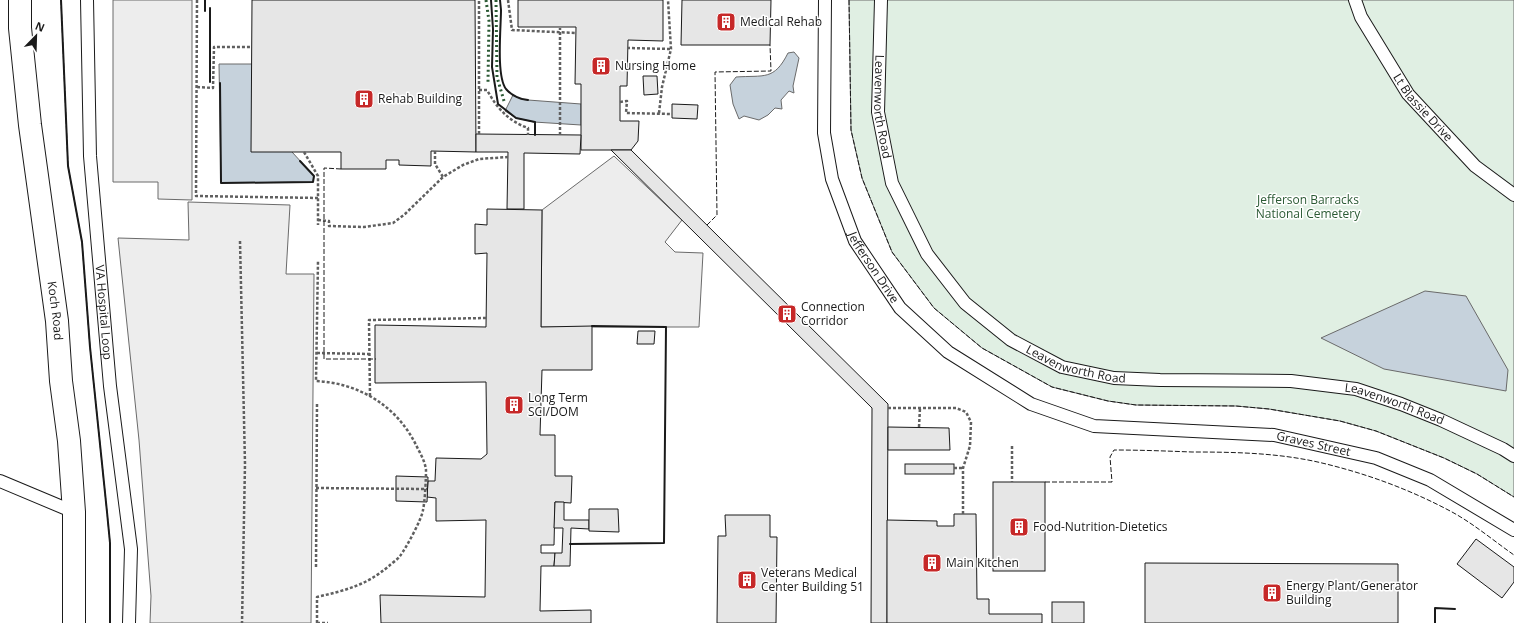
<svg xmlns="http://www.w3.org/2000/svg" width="1514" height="623" font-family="'Open Sans',sans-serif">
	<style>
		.green { fill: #e0efe3; stroke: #6a6a6a }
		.parking { fill: #ededed; stroke: #6a6a6a }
		.water { fill: #c6d2dc; stroke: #6a6a6a }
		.building { fill: #e6e6e6; stroke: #1a1a1a }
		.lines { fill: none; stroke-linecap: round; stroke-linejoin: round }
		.service-casing { stroke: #1a1a1a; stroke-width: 14 }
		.minor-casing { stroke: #1a1a1a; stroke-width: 24 }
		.path { stroke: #5f5f5f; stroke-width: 2.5; stroke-dasharray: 3 2; stroke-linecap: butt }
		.service { stroke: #fff; stroke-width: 12 }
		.minor { stroke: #fff; stroke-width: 22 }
		.path-bridge { stroke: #5f5f5f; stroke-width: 2.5; stroke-dasharray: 3 2; stroke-linecap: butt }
		.hedge { stroke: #2b5a34; stroke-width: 3; stroke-dasharray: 2 3; stroke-linecap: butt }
		.fence { stroke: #1a1a1a; stroke-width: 1; stroke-dasharray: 5 2; stroke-linecap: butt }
		.wall { stroke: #1a1a1a; stroke-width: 2 }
		.labels { text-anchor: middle; stroke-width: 3; stroke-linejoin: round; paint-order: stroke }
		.poi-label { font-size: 12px; fill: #1a1a1a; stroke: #fff; text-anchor: start }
		.street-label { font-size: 12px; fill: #1a1a1a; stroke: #fff }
		.park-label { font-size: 12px; fill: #2b5a34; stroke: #fff }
	</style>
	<rect width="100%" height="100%" fill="#fff"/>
	<!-- green -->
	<path class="green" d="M 849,0 L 1514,0 L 1514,497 L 1477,474 L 1444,458 L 1376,431 L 1340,421 L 1269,409 L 1236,406 L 1136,405 L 1108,401 L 1052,387 L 982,348 L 934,308 L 892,252 L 862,178 L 851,130 Z"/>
	<!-- parking -->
	<g class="parking">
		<path d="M 113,0 L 192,0 L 192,200 L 158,199 L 158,182 L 113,182 Z"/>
		<path d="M 614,156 L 682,220 L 665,242 L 675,252 L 703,253 L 699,327 L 541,327 L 542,210 Z"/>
		<path d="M 188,202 L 290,205 L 286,274 L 314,274 L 311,623 L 150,623 L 151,596 L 139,440 L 118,238 L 189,240 Z"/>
	</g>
	<!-- water -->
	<g class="water">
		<path d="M 794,52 L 799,58 L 793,86 L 794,93 L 789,91 L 781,100 L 782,109 L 775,108 L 768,115 L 759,120 L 744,116 L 739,119 L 733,104 L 730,85 L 736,77 C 764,75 774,81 788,53 Z"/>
		<path d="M 219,64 L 252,64 L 292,152 L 314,176 L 313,182 L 221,183 Z"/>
		<path d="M 513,95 L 520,99 L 528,100 L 581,104 L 581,125 L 534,122 L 516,118 L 505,111 Z"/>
		<path d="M 1425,291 L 1466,296 L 1508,370 L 1506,391 L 1384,369 L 1321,338 Z"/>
	</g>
	<!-- building -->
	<g class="building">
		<path d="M 252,0 L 475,0 L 476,152 L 431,151 L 431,166 L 399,165 L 399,160 L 386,160 L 386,169 L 341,169 L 341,152 L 251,152 Z"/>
		<path d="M 518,0 L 663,0 L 663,41 L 628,40 L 627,86 L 620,86 L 620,121 L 639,121 L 638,141 L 631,150 L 581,150 L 581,84 L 575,84 L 576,27 L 518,27 Z"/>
		<path d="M 682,0 L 771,0 L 770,45 L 681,45 Z"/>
		<path d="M 643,76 L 657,76 L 658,94 L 644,95 Z"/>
		<path d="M 672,104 L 698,105 L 697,119 L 672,118 Z"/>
		<path d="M 476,134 L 581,135 L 580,154 L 524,153 L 524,209 L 507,209 L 508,152 L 476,152 Z"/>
		<path d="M 611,150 L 631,150 L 888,404 L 887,623 L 871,623 L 872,408 Z"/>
		<path d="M 487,209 L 542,210 L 541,327 L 592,326 L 592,370 L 542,370 L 540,435 L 555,435 L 555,476 L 572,476 L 571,503 L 555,502 L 554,545 L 541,545 L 541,553 L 555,553 L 554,566 L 541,566 L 540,611 L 591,610 L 591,623 L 381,623 L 380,595 L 485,597 L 486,520 L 436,521 L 436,498 L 427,497 L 428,481 L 435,481 L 436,458 L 481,459 L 487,454 L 486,382 L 375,383 L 375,325 L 486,327 L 487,253 L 475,254 L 475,224 L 487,225 Z"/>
		<path d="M 638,331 L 655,331 L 654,344 L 637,344 Z"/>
		<path d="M 888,427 L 949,428 L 950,450 L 888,450 Z"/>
		<rect x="905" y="464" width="49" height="10"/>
		<path d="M 396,476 L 428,477 L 427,502 L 396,501 Z"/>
		<rect x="993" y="482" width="52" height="89"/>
		<path d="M 555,502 L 564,502 L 564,520 L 589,520 L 589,529 L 571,528 L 570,566 L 554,566 L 555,553 L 562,553 L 563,528 L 554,528 Z"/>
		<path d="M 589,509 L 618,509 L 619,532 L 589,531 Z"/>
		<path d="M 954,514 L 976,514 L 977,599 L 989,599 L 989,614 L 1042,614 L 1042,623 L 887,623 L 887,520 L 937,521 L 937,526 L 954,526 Z"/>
		<path d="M 725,515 L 770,515 L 770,537 L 777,537 L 776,623 L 717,623 L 718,536 L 726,536 Z"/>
		<path d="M 1476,539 L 1514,567 L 1514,582 L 1502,598 L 1457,564 Z"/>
		<path d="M 1145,563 L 1398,564 L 1398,623 L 1145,623 Z"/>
		<rect x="1052" y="602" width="32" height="21"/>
	</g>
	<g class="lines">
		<defs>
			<g id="service">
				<path id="s1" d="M 87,0 L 90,156 L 110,386 L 131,549 L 129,623"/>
				<path id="s2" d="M 825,0 L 824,133 L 832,179 L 855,241 L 900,308 L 948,352 L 1031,404 L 1094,426 L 1274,435 L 1376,458 L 1430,480 L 1514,530"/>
				<path id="s3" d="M 881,0 L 878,112 L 892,183 L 927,254 L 965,303 L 1011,340 L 1062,367 L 1114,378 L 1160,380 L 1291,381 L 1356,389 L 1401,404 L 1441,420 L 1503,449 L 1514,456"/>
				<path id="s4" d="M 1355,0 L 1361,17 L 1408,94 L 1475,166 L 1514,195"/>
				<path d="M 0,481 L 74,512"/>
			</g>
			<g id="minor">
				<path id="s5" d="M 20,0 L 20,28 L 30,125 L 57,321 L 61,381 L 69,441 L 74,512 L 74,623"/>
			</g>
		</defs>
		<!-- service casing -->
		<use href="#service" class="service-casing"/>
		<!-- minor casing -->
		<use href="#minor" class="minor-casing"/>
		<!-- path -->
		<g class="path">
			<path d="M 197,0 L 196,196 L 318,198"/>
			<path d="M 508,0 L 512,30 L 576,33"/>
			<path d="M 627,48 L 671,49"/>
			<path d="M 197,87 L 213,88 L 214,47 L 252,47"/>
			<path d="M 479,90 L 487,90 C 497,108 508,121 528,128 L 528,135"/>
			<path d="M 620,102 L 627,101 L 626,113 L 672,114"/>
			<path d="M 659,113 L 662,87 L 671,49 L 668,0"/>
			<path d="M 479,134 L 479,0"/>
			<path d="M 435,151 L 435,164 L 443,177"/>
			<path d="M 304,152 L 318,176 L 318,225"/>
			<path d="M 318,220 L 329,221 L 329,226 L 364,227 L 393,223 L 405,214 L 443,177 L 463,165 L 479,159 L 508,157"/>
			<path d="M 240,241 L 245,464 L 242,623"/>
			<path d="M 317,353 L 370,354"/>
			<path d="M 370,396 L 369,320 L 486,318"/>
			<path d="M 888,408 L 956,408 L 966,412 L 971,422 L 970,446 L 963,468 L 963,514"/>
			<path d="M 919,427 L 920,408"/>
			<path d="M 1012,446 L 1012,482"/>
			<path d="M 954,468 L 963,468"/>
			<path d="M 316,488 L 427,489"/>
			<path d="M 316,567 L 317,404"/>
			<path d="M 317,623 L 317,597 C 346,590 365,586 389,566 C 392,563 397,560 400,556 C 406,548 422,519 423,510 C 425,501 426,479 426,470 C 425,461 420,453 416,445 C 397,406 359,383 316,381 L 318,261"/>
			<path d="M 317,623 L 328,623"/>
		</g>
		<!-- service -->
		<use href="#service" class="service"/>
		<!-- minor -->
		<use href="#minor" class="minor"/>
		<!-- path-bridge -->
		<path class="path-bridge" d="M 560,135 L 560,28"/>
		<!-- hedge -->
		<g class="hedge">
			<path d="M 486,0 L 489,21 L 488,82"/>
			<path d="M 496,0 L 497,77 L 504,101"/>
		</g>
		<!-- fence -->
		<g class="fence">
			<path d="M 61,0 L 68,166 L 82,242 L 90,347 L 107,512 L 110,543 L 110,623"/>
			<path d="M 849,0 L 851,130 L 862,178 L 892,252 L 934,308 L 982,348 L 1052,387 L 1108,401 L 1136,405 L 1236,406 L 1269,409 L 1340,421 L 1376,431 L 1444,458 L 1477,474 L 1514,497"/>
			<path d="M 341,169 L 324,168 L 324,359 L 376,359"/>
			<path d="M 707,225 L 717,215 L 715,72 L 771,71 L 770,45"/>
			<path d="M 1045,482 L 1112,482 L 1110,457 L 1114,450 C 1140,450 1166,451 1192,452 C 1236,452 1280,453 1322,463 C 1368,474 1411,490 1452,512 C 1474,524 1494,541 1514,555"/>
		</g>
		<!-- wall -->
		<g class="wall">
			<path d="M 61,0 L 68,166 L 82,242 L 90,347 L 107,512 L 110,543 L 110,623"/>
			<path d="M 205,0 L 205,11"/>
			<path d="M 491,0 L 493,29 L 492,67 L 498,104 L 516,118 L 535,122 L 535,135"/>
			<path d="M 500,0 L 501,10 C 501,27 496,76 506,89 C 512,96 520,99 528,100"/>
			<path d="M 210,82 L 210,8"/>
			<path d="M 220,83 L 221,183 L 313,182 L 314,176 L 300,161"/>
			<path d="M 570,544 L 664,543 L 666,327 L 592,326"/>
			<path d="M 1435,623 L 1435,608 L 1455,609"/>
		</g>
	</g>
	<!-- icons -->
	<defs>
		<symbol id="building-square" viewBox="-11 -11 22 22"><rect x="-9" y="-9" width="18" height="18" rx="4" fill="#c62828" stroke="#fff"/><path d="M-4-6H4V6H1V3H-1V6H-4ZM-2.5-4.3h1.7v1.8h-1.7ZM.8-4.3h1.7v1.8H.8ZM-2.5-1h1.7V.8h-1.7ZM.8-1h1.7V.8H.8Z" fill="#fff"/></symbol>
	</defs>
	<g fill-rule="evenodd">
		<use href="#building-square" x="715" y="11" width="22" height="22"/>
		<use href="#building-square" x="590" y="55" width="22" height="22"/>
		<use href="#building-square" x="353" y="88" width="22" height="22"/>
		<use href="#building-square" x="776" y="303" width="22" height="22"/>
		<use href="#building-square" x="503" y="394" width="22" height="22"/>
		<use href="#building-square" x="1008" y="516" width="22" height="22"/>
		<use href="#building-square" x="921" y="552" width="22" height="22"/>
		<use href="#building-square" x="736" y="569" width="22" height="22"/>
		<use href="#building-square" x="1261" y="582" width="22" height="22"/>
	</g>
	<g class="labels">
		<!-- poi labels -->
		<g class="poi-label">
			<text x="740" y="26">Medical Rehab</text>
			<text x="615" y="70">Nursing Home</text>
			<text x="378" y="103">Rehab Building</text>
			<text x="801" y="311">Connection<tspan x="801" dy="14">Corridor</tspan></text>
			<text x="528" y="402">Long Term<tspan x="528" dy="14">SCI/DOM</tspan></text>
			<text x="1033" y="531">Food-Nutrition-Dietetics</text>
			<text x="946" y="567">Main Kitchen</text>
			<text x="761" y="577">Veterans Medical<tspan x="761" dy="14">Center Building 51</tspan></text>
			<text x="1286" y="590">Energy Plant/Generator<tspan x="1286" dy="14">Building</tspan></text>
		</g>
		<!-- street labels -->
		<g class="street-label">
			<text dy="4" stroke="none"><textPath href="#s4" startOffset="128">Lt Blassie Drive</textPath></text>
			<text dy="4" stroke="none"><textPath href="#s3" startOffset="107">Leavenworth Road</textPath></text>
			<text dy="4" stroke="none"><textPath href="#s2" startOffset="278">Jefferson Drive</textPath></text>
			<text dy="4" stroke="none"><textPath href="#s5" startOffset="313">Koch Road</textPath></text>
			<text dy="4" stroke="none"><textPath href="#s1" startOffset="313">VA Hospital Loop</textPath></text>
			<text dy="4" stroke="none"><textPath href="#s3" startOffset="455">Leavenworth Road</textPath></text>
			<text dy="4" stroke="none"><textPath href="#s3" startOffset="779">Leavenworth Road</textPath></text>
			<text dy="4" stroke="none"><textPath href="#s2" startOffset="777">Graves Street</textPath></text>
		</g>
		<!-- park labels -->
		<g class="park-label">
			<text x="1308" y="204">Jefferson Barracks<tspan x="1308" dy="14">National Cemetery</tspan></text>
		</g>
	</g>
	<!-- north arrow -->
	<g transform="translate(36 36) rotate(23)" stroke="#ffffff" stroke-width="3" paint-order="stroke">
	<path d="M0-3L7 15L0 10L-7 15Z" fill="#1a1a1a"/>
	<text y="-6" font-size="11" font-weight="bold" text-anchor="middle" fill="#1a1a1a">N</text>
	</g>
</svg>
